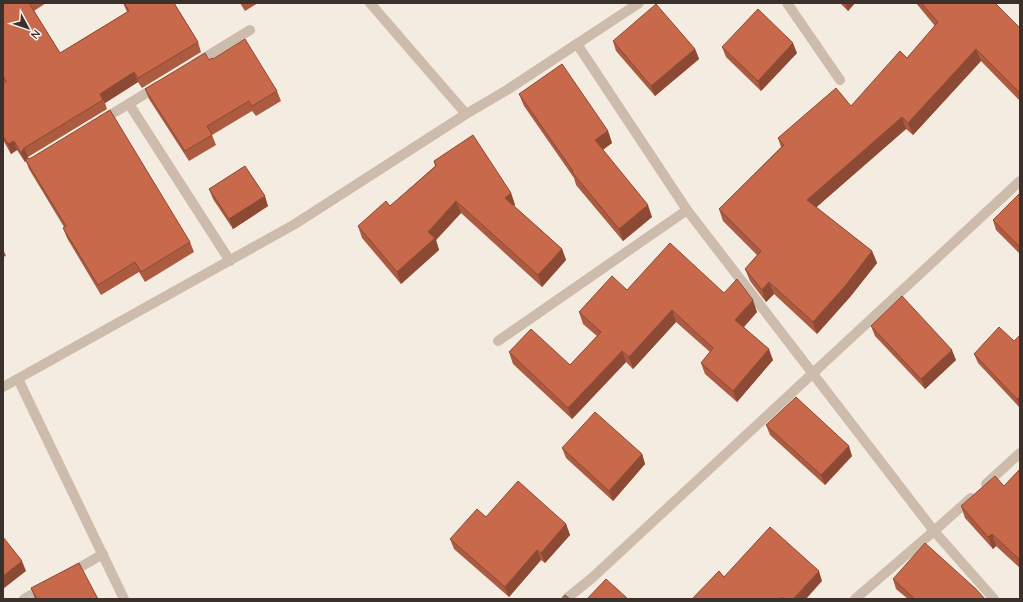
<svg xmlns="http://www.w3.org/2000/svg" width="1023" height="602" font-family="Quicksand,sans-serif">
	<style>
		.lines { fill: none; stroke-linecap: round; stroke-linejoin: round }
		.minor { stroke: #cdbbac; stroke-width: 10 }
		.wall { fill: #ac5a40 }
		.shaded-wall { fill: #8c4a34 }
		.building { fill: #c8694b; stroke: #8c4a34 }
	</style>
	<rect width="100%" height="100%" fill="#f4ebe1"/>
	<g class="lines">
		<!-- minor -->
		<g class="minor">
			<path d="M 370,3 L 466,114"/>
			<path d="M 787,3 L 840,80"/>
			<path d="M 577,44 L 687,210 L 934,531 L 994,599"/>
			<path d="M 196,63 L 250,30"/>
			<path d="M 129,104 L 230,261"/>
			<path d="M 102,120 L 158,86"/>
			<path d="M 498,341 L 687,210"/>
			<path d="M 18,379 L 124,599"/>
			<path d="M 3,387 L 295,224 L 466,114 L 507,90 L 639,3"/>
			<path d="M 986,484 L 1020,453"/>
			<path d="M 70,573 L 103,554"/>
			<path d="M 24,599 L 45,587"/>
			<path d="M 566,599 L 592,578 L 1020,181"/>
			<path d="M 855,599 L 934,531 L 971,498"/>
		</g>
	</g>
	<!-- wall -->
	<g class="wall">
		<path d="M 3,3 L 46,3 L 34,11 L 60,53 L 127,12 L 123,3 L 174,3 L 198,42 L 201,52 L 142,88 L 138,82 L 105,103 L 107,109 L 28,157 L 27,159 L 190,242 L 194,252 L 145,282 L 139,272 L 101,295 L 67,238 L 63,228 L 64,227 L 29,169 L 26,161 L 25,162 L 17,150 L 11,154 L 3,140 L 3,84 L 5,83 L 3,80 Z"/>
		<path d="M 240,3 L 258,3 L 245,11 Z"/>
		<path d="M 840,3 L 855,3 L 848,11 Z"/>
		<path d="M 916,3 L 995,3 L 1020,28 L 1020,101 L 981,61 L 913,135 L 906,129 L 816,207 L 872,251 L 877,263 L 850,297 L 817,334 L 774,294 L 766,302 L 750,281 L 745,269 L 757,255 L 723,221 L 719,209 L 781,147 L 778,138 L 851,106 L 907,58 L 935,26 Z"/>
		<path d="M 613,41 L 695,49 L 699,59 L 655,96 L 616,51 Z"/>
		<path d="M 722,47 L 797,53 L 761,91 L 726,57 Z"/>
		<path d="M 213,59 L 277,91 L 281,101 L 256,116 L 252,111 L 212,135 L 216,145 L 189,161 L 149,99 L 145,89 L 209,60 Z"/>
		<path d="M 519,94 L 608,131 L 612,143 L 603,150 L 652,217 L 623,241 L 576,185 L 574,178 L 524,106 Z"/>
		<path d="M 434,161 L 511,193 L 515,205 L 514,206 L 562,249 L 566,260 L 542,287 L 461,213 L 436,240 L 439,250 L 401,284 L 362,238 L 358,226 L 390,206 L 435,166 Z"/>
		<path d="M 209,189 L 268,206 L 233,229 L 213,199 Z"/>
		<path d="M 1020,193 L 1020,254 L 996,230 L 993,220 Z"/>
		<path d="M 3,249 L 6,256 L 3,257 Z"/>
		<path d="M 627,290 L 724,293 L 757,312 L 744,327 L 773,360 L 737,402 L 705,374 L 701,363 L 710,352 L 676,322 L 633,369 L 626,362 L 572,419 L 513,364 L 509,352 L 570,365 L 597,336 L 583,324 L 579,312 Z"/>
		<path d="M 871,326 L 956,360 L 925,389 L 875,336 Z"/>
		<path d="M 1020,335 L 1020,408 L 978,363 L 974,354 L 1014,341 Z"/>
		<path d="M 766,425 L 852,456 L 825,485 L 770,435 Z"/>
		<path d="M 562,448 L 642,454 L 645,464 L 613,501 L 566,458 Z"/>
		<path d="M 1020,469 L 1020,568 L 996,546 L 993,549 L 965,518 L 961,506 L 1004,486 Z"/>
		<path d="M 486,517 L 566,524 L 570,535 L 545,563 L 541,560 L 509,597 L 454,549 L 450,539 Z"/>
		<path d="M 893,579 L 985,599 L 908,599 L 896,589 Z"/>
		<path d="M 31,588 L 98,599 L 35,599 Z"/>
	</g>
	<!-- shaded-wall -->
	<g class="shaded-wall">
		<path d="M 845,3 L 855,3 L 848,11 Z"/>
		<path d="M 793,43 L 797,53 L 761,91 L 758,81 Z"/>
		<path d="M 695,49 L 699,59 L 655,96 L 651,86 Z"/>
		<path d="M 976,49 L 981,61 L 913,135 L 908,123 Z"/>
		<path d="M 134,72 L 138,82 L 105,103 L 100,94 Z"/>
		<path d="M 902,117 L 906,129 L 811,212 L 807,200 Z"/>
		<path d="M 608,131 L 612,143 L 599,152 L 595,140 Z"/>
		<path d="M 14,141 L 17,150 L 11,154 L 8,144 Z"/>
		<path d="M 24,148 L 28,157 L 26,160 L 25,159 L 26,161 L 25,162 L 21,153 Z"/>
		<path d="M 511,193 L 515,205 L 509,209 L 505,198 Z"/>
		<path d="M 265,196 L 268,206 L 233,229 L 229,219 Z"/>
		<path d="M 456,201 L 461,213 L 436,240 L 439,250 L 401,284 L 397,272 L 428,232 Z"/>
		<path d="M 648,205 L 652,217 L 623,241 L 619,229 Z"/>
		<path d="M 562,249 L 566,260 L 542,287 L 538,275 Z"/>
		<path d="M 872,251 L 877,263 L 850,297 L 817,334 L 813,322 Z"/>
		<path d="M 769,282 L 774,294 L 766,302 L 762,290 Z"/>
		<path d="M 753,300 L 757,312 L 740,331 L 735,320 Z"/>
		<path d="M 672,310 L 676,322 L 633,369 L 629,357 Z"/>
		<path d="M 769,349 L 773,360 L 737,402 L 733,391 Z"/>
		<path d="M 952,350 L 956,360 L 925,389 L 921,379 Z"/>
		<path d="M 622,351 L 626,362 L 572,419 L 568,408 Z"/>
		<path d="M 1020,397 L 1020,407 L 1017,399 Z"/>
		<path d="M 849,446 L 852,456 L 825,485 L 821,475 Z"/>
		<path d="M 642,454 L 645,464 L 613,501 L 609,491 Z"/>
		<path d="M 566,524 L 570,535 L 545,563 L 541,553 Z"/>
		<path d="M 992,534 L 996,546 L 993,549 L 988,537 Z"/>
		<path d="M 537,550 L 541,560 L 509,597 L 505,587 Z"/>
		<path d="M 22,561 L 26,571 L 3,589 L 3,576 Z"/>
		<path d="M 819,571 L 822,581 L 806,599 L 793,599 Z"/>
	</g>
	<!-- building -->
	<g class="building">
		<path d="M 3,3 L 29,3 L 60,53 L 129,11 L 124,3 L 174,3 L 198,42 L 138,78 L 134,72 L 100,94 L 103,100 L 24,148 L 21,153 L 14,141 L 8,144 L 3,136 L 3,84 L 6,82 L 3,76 Z"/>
		<path d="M 921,3 L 995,3 L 1020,28 L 1020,93 L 976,49 L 908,123 L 902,117 L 807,200 L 872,251 L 846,285 L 813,322 L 769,282 L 762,290 L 745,269 L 761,251 L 719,209 L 784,145 L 778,138 L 836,88 L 851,106 L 900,51 L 907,58 L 938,22 Z"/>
		<path d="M 656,4 L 695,49 L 651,86 L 613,41 Z"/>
		<path d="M 758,9 L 793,43 L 758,81 L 722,47 Z"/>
		<path d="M 245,39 L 277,91 L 252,106 L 249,101 L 207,126 L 212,135 L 185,151 L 145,89 L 205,53 L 209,60 L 212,58 L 213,59 Z"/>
		<path d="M 562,64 L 608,131 L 595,140 L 648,205 L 619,229 L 572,172 L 573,171 L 519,94 Z"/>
		<path d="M 110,110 L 190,242 L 141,272 L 135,262 L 98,285 L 63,228 L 66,226 L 25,159 L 31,158 Z"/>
		<path d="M 473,135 L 511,193 L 505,198 L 562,249 L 538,275 L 456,201 L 428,232 L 435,238 L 397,272 L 358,226 L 386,201 L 390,206 L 436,166 L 434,161 Z"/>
		<path d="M 245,166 L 265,196 L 229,219 L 209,189 Z"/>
		<path d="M 1020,193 L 1020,247 L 993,220 Z"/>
		<path d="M 670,243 L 724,293 L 737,279 L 753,300 L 735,320 L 769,349 L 733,391 L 701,363 L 713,348 L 672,310 L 629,357 L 622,351 L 568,408 L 509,352 L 531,329 L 570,365 L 601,332 L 579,312 L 612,276 L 627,290 Z"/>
		<path d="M 902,296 L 952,350 L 921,379 L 871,326 Z"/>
		<path d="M 999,327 L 1014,341 L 1020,335 L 1020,397 L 1017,399 L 974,354 Z"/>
		<path d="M 796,397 L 849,446 L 821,475 L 766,425 Z"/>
		<path d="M 595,412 L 642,454 L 609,491 L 562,448 Z"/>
		<path d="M 1020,469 L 1020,560 L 992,534 L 988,537 L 961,506 L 995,476 L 1004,486 Z"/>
		<path d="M 518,481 L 566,524 L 541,553 L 537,550 L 505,587 L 450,539 L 477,509 L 486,517 Z"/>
		<path d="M 770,527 L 819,571 L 793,599 L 784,599 L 782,597 L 781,599 L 692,599 L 719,571 L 724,577 Z"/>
		<path d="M 3,537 L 22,561 L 3,576 Z"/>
		<path d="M 925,543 L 976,589 L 985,599 L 915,599 L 893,579 Z"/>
		<path d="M 79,563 L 98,599 L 37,599 L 31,588 Z"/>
		<path d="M 606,579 L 628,599 L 587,599 Z"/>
		<path d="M 565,595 L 570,599 L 562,599 Z"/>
	</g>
	<!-- border -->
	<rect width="1023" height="602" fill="none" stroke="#3b302b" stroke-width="8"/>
	<!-- north arrow -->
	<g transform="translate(28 28) rotate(130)" stroke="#fbf5ee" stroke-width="3" paint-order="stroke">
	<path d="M0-3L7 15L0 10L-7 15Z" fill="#3b302b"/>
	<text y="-6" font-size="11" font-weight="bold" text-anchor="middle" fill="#3b302b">N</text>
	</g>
</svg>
